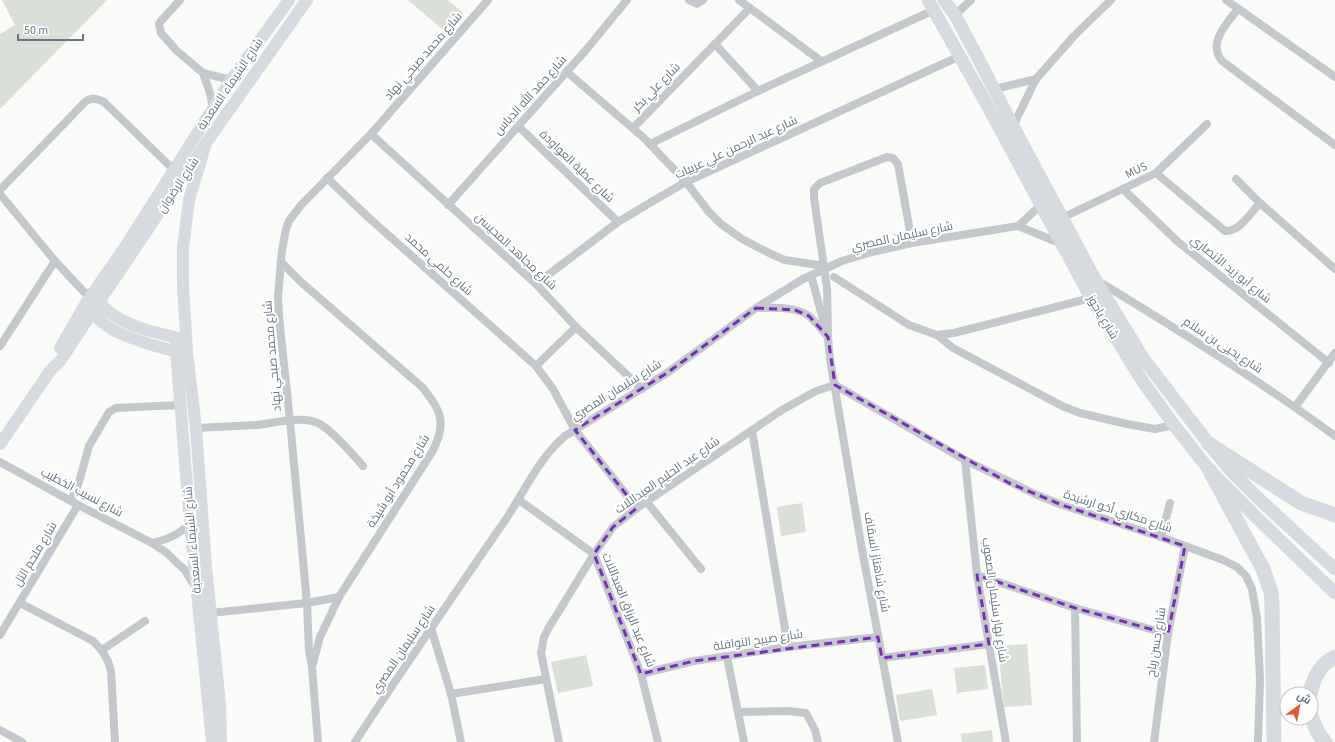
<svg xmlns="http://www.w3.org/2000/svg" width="1335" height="742" font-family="'Source Sans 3',Cairo,sans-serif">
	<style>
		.green { fill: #dadfd7 }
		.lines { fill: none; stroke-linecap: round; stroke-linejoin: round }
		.street { stroke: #c3c8cc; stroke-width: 8 }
		.secondary { stroke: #d6dbdf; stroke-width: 12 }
		.primary { stroke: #d6dbdf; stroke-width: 13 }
		.highway { stroke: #d6dbdf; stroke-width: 15 }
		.marked { fill: none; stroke: #7b2cbf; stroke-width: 3; stroke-dasharray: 8 5; stroke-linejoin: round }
		.labels { text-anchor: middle; stroke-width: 4; stroke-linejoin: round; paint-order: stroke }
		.street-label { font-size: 12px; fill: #657683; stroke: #fff }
	</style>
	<rect width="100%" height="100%" fill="#fafaf8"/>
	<!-- green -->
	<g class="green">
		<path d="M 2,0 L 107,0 L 0,109 L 0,34 L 15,25 Z"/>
		<path d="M 408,0 L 448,0 L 463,13 L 446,32 Z"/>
		<path d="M 802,503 L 806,532 L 781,536 L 777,507 Z"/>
		<path d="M 1027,644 L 1032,705 L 1004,707 L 998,646 Z"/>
		<path d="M 586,655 L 593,686 L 558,693 L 551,662 Z"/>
		<path d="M 985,665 L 988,689 L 957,693 L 954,668 Z"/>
		<path d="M 932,689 L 937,715 L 900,721 L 896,695 Z"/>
		<path d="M 992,730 L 993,742 L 962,742 L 961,734 Z"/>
	</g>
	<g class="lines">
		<!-- street -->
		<g class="street">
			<path d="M 180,0 L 161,21 L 159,24 L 161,33 L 176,50 L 203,73 L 231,80"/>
			<path d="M 689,0 L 697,4 L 703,0"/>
			<path d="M 739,0 L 821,61"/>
			<path d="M 1226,0 L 1335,77"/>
			<path d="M 1238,9 C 1227,23 1207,43 1222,61 L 1335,145"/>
			<path d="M 955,15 L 971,0"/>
			<path d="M 715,44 L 758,91"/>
			<path d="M 567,72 L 644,138 L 686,182 L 709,212 L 721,224 L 742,239 L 771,254 L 785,260 L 818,265 L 824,269"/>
			<path d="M 203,73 L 210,93 L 213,109"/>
			<path d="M 995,89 L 1036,79"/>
			<path d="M 518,126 L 618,222"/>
			<path d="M 1013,126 L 1036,79 L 1074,36 L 1111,0"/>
			<path d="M 633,128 L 750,8"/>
			<path d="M 371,134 L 536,284 L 576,327 L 642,389"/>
			<path d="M 650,144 L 758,91 L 934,10"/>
			<path d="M 1156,173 L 1225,231 C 1240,232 1251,212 1260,203"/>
			<path d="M 327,178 L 369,218 L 536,366 L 553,389 L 575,430 L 637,508"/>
			<path d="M 1236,179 L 1260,203 L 1335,269"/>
			<path d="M 1123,189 L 1177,241 L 1329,363"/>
			<path d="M 0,190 L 85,102 C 91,97 97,98 104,102 L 174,170"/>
			<path d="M 0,194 L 55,261 L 84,292 L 91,295"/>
			<path d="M 448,205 L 586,50 L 627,0"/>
			<path d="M 1062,218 L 1156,173 L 1207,124"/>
			<path d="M 1018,226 L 1041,205"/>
			<path d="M 281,262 L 301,282 L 422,387 C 442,411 447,424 432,452 L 339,597 L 320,637 L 312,667 L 318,742"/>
			<path d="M 811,275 L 825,327"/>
			<path d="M 834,277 L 909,325 L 937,335 L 953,348 L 1062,406 L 1080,413 L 1127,424 L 1155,429 L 1174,425"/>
			<path d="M 1098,281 C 1179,330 1259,380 1335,436"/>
			<path d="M 536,284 L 618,222 L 653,201 L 686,182 L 960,56"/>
			<path d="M 757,308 C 774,308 795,306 809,316 C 816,322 822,330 828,337"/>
			<path d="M 937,335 L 954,333 L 1091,298"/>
			<path d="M 0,346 L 55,261"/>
			<path d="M 536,366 L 576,327"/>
			<path d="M 835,385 L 965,460 L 1037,495 L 1062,505 L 1161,537 L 1223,560 L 1237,567 L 1246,576 L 1252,589 L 1257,618 L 1260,680 L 1258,742"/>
			<path d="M 1295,407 L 1335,353"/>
			<path d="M 196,428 C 216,427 236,426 257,425 C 275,423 304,415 320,424 C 335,433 351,453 363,466"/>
			<path d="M 752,430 L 788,647"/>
			<path d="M 965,460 L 977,575 L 1006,742"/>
			<path d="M 0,462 L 78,505 L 152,543 L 167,553 L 175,561 L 185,570 L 195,587"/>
			<path d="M 519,500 L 594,554 L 641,674 L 658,742"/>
			<path d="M 71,501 L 79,482 L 89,446 L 109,412 L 116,408 L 180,405"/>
			<path d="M 646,501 L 701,569"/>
			<path d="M 1161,537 L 1170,503"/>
			<path d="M 152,543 C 168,539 179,535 190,523"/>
			<path d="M 977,575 L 1075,608 L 1168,634"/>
			<path d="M 20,603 L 93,641 C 102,650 108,658 111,671 L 115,742"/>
			<path d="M 1075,608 L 1077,742"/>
			<path d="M 211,613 L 307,603 L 339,597"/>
			<path d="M 431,628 L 451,694 L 461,742"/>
			<path d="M 0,635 L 78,505"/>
			<path d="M 102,650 L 145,621"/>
			<path d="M 727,657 L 744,742"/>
			<path d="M 882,658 L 989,644"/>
			<path d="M 312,667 L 309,651 L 307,603 L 290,421 L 279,317 L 278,296 L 282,250 L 286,229 L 289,221 L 301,205 L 371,134 L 488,0"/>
			<path d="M 641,674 L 694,661 L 788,647 L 878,637"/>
			<path d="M 451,694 L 546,679"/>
			<path d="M 739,712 L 788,711 L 806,713 L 815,730 L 818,742"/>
			<path d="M 0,730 L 22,742"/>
			<path d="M 355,742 C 404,667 455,593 506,519 C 525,491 538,459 565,436 L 667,373 L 756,308 L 803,279 L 842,261 L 872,252 L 912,243 L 1018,226 L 1062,244"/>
			<path d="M 559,742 L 541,653 L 544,637 L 548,629 L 594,554 L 613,527 L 618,523 L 637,508 L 782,410 L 816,391 L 835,385"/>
			<path d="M 898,742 L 861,544 L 830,359 L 828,337 L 827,288 L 814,198 L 814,189 L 820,183 L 887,157 L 893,158 L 898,164 L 912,243"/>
			<path d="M 1154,742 L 1168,634 L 1185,546"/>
		</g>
		<!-- secondary -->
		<g class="secondary">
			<path d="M 206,143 L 189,200 L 183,248 L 183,286 L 187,352 L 196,428 L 206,566 L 220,704 L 221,742"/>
			<path d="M 93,297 C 100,303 105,309 112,314 C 133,329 159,333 183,339"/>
			<path d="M 88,306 C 94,315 103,324 113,330 C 131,339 162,349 182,352"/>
			<path d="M 177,338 L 176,351 L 190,523 L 212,742"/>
			<path d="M 60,348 L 86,303 L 125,247 L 231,80 L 289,0"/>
			<path d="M 0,444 L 50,371 L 61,360 L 99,302 L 206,143 L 307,0"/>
		</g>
		<!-- primary -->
		<g class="primary">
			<path d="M 928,0 L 986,103 L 1091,298 L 1143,382 L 1174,425 L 1210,471 L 1257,518 L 1335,593"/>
			<path d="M 944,0 L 955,15 L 978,58 L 1013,126 L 1095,279 L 1143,358 L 1209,444 L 1232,472 L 1258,498 L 1335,569"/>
		</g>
		<!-- highway -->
		<g class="highway">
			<path d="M 1209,444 L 1301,503 L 1335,515"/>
			<path d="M 1210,471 L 1263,569 L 1271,592 L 1272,606 L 1274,742"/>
			<path d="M 1310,694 C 1313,679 1320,664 1335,657"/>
			<path d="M 1311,716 L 1318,733 L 1325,742"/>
		</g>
	</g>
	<!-- marked area -->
	<path class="marked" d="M 756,308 L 795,310 L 809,316 L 828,337 L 835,385 L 1009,483 L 1062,505 L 1185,546 L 1168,634 L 1075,608 L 977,575 L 989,644 L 882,658 L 878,637 L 694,661 L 641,674 L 594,554 L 613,527 L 637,508 L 575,430 L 667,373 Z"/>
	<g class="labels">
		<!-- street labels -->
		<g class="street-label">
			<text transform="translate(423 56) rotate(-49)" y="4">شارع محمد صبحي نهاد</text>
			<text transform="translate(230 84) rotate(-56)" y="4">شارع الشيماء السعدية</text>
			<text transform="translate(656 87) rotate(-46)" y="4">شارع علي بكر</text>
			<text transform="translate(530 95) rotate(-48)" y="4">شارع حمد الله الدباس</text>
			<text transform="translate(736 147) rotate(-25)" y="4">شارع عبد الرحمن علي عربيات</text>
			<text transform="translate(577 166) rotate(44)" y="4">شارع عطية العواودة</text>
			<text transform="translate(1136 170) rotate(-26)" y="4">MUS</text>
			<text transform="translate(178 185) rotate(-56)" y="4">شارع الرضوان</text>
			<text transform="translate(902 236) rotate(-12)" y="4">شارع سليمان المصري</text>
			<text transform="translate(516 251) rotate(43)" y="4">شارع مجاهد المحيسن</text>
			<text transform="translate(439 264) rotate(42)" y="4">شارع حلمي محمد</text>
			<text transform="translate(1231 269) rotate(39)" y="4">شارع أبو زيد الأنصاري</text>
			<text transform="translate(1103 317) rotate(59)" y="4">شارع ياجوز</text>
			<text transform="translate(1223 345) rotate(33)" y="4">شارع يحيى بن سلام</text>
			<text transform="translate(272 356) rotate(-95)" y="4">شارع محمد صبحي نهاد</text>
			<text transform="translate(616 390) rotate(-32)" y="4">شارع سليمان المصري</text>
			<text transform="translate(667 475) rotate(-35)" y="4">شارع عبد الحليم العبداللات</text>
			<text transform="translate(398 481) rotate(-58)" y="4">شارع محمود أبو شيخة</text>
			<text transform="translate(82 492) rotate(28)" y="4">شارع نسيب الخطيب</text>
			<text transform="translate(1118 511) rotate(18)" y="4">شارع مكازي أخو ارشيدة</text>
			<text transform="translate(192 540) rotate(-95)" y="4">شارع الشيماء السعدية</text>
			<text transform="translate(35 554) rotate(-59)" y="4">شارع ملحم التل</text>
			<text transform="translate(877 562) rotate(80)" y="4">شارع شاهناز السقاف</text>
			<text transform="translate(995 600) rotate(82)" y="4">شارع نهار سليمان الصعوب</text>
			<text transform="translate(629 610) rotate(68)" y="4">شارع عبد الرزاق العبداللات</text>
			<text transform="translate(758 640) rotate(-8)" y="4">شارع صبيح النوافلة</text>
			<text transform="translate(1156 642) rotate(-81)" y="4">شارع حسن رباح</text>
			<text transform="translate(403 649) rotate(-56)" y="4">شارع سليمان المصري</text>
		</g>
	</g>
	<!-- north arrow -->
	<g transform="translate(1299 706) rotate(32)"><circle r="19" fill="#ffffff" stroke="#c1c8cd"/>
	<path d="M0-3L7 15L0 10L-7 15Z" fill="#e4572e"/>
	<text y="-6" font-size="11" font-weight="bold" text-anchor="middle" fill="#657683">ش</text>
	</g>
	<!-- scale -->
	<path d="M18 34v6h65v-6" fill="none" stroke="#657683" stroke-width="2"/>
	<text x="24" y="34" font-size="12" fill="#657683" stroke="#ffffff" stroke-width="3" paint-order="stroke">50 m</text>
</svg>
